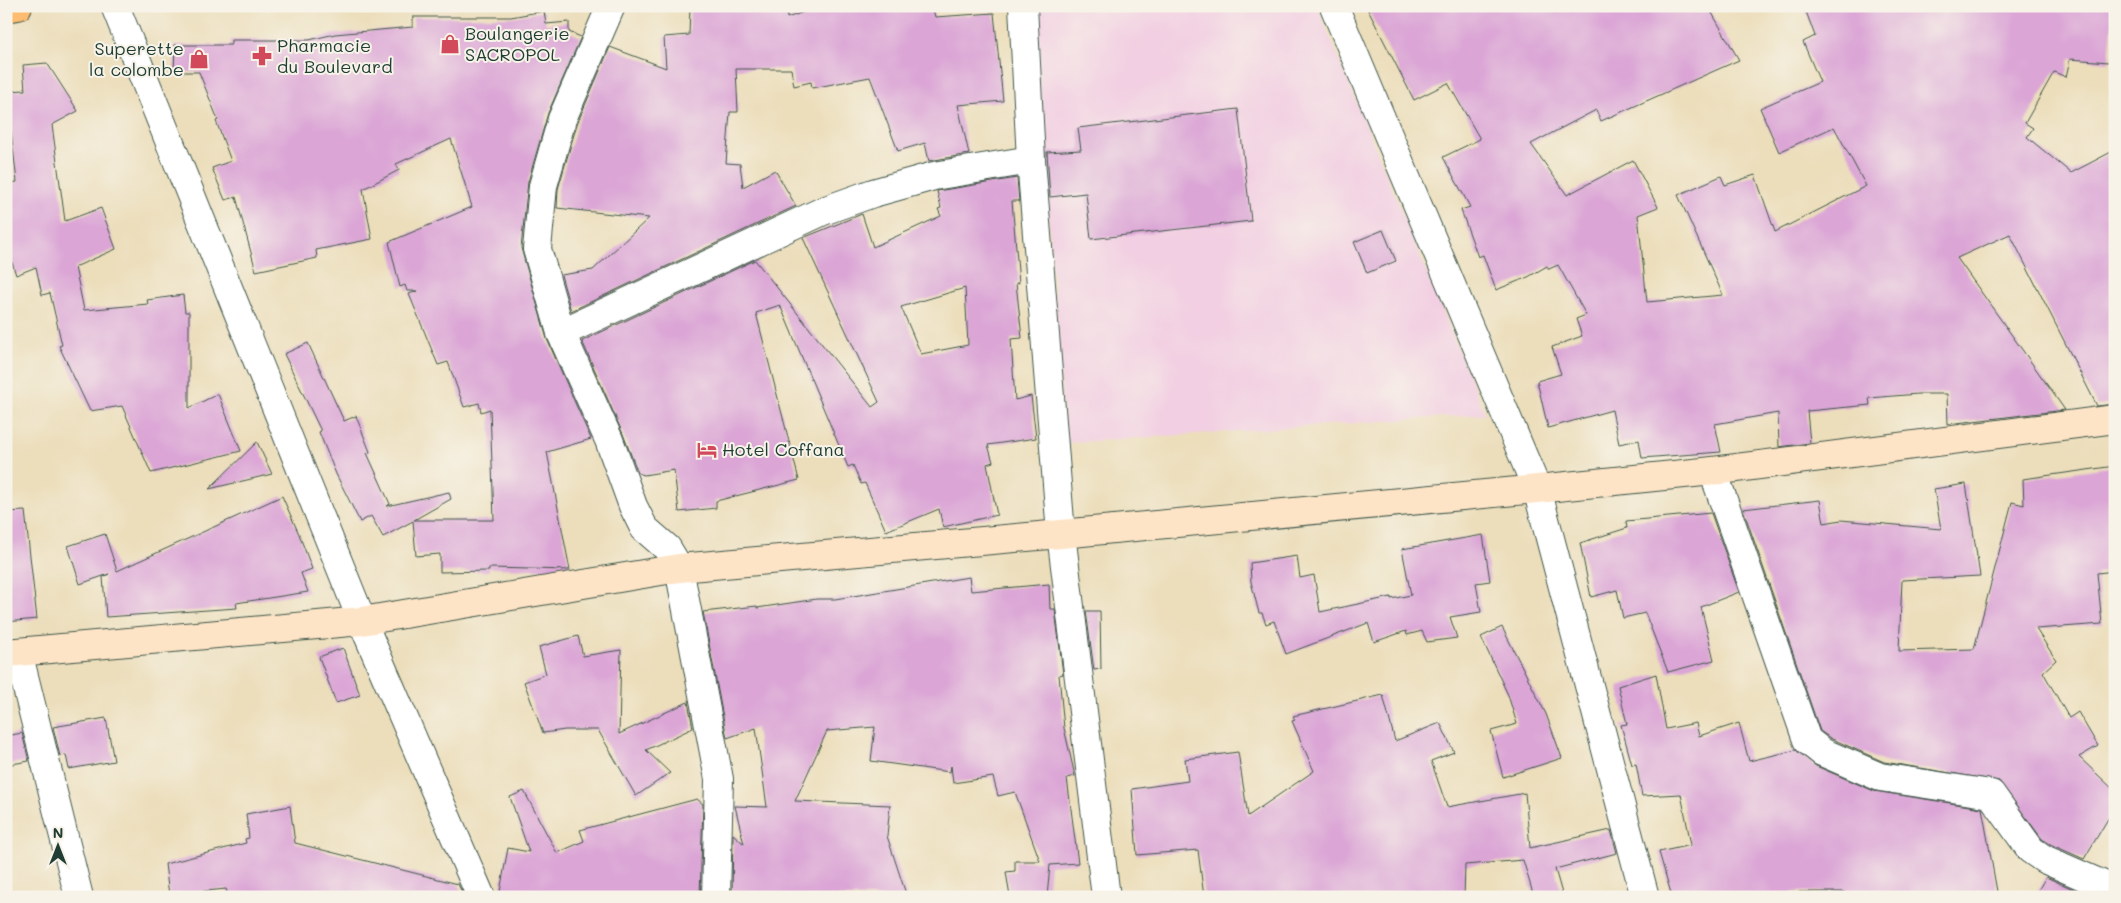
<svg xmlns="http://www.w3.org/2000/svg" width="2121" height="903" font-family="Mali,sans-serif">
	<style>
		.built { fill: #f2cfe2 }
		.building { fill: #dba6d6; fill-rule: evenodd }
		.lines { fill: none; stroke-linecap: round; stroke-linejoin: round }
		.minor-casing { stroke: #3e5548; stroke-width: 30 }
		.secondary-casing { stroke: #3e5548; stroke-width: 30 }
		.primary-casing { stroke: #3e5548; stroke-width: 30 }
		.minor { stroke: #fff; stroke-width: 28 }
		.secondary { stroke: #fee4c6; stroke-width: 28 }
		.primary { stroke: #fdbc70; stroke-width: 28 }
		.labels { text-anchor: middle; stroke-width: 4; stroke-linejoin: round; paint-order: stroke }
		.poi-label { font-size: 18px; fill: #1f3d34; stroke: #f7f3e8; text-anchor: start }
	</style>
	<rect width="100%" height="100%" fill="#f7f3e8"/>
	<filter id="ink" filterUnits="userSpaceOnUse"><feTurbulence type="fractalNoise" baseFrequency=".02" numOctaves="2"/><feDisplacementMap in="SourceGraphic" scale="10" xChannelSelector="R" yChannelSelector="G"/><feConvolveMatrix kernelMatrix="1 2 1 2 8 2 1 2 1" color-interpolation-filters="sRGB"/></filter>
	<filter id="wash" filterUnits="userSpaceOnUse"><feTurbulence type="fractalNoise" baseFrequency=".0096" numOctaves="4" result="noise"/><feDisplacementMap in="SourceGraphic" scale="20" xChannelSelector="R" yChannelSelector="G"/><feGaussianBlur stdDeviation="1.12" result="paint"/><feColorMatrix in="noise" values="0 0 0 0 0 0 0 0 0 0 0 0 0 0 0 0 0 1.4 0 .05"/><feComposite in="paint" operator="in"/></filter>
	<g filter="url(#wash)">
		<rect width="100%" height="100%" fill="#ecdebb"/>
		<!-- built -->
		<path class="built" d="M 1033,6 L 1317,6 L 1485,414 L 1065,443 Z"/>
		<g id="blocks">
			<!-- building -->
			<g class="building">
				<path d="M 754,6 L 786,6 L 787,18 L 820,6 L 932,6 L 935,17 L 994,13 L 1003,101 L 958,105 L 969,154 L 929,161 L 925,143 L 898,151 L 870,77 L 812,88 L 811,82 L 794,86 L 791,69 L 736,69 L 738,112 L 730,112 L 726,163 L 740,164 L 743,187 L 775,170 L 796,206 L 571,311 L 561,275 L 593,270 L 649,218 L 557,208 L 558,189 L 577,124 L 610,47 L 666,68 L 664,37 L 689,35 L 690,7 L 724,7 L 754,10 Z"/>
				<path d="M 1366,6 L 1708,6 L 1739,60 L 1601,121 L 1596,110 L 1531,144 L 1567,195 L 1633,160 L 1658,207 L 1638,215 L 1647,302 L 1723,295 L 1678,195 L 1721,176 L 1725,185 L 1755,175 L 1775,232 L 1866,186 L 1834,127 L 1779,152 L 1760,108 L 1820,82 L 1803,42 L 1815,36 L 1804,6 L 2112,6 L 2111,16 L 2113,16 L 2109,62 L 2070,59 L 2066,77 L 2054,72 L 2025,123 L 2033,128 L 2027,137 L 2071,173 L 2115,150 L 2115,404 L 2097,406 L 2010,234 L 1957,258 L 2065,410 L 1948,424 L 1947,394 L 1918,394 L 1869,398 L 1870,405 L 1807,411 L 1810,443 L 1779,447 L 1778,413 L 1715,424 L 1721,452 L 1642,458 L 1639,440 L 1619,444 L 1612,410 L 1548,428 L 1537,381 L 1561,374 L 1552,347 L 1582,336 L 1576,319 L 1586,315 L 1558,265 L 1549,269 L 1547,266 L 1528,277 L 1496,290 L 1483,255 L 1478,257 L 1461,210 L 1470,207 L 1443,157 L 1480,139 L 1448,83 L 1414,100 Z"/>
				<path d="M 544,11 L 546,24 L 569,22 L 569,32 L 581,37 L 548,113 L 528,182 L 521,248 L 547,339 L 591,439 L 547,452 L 570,570 L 489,568 L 489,571 L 440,572 L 440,554 L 416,556 L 413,521 L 383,537 L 371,516 L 360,522 L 336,474 L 319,432 L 321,431 L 284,354 L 308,343 L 344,421 L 356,416 L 370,452 L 367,453 L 390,504 L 387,506 L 449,492 L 451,499 L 414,520 L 494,520 L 490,409 L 481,412 L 479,403 L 464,407 L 448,362 L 438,365 L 409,294 L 417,291 L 407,291 L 405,285 L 400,287 L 389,242 L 472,207 L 451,139 L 396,164 L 399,170 L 363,189 L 372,239 L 316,250 L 317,258 L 256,271 L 236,197 L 225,200 L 212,168 L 231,161 L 216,121 L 218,120 L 199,72 L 174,72 L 175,45 L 231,45 L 231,40 L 309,40 L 335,34 L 413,27 L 413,17 L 511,17 Z"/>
				<path d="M 47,63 L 78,111 L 52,125 L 65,221 L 101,208 L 116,249 L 75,267 L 84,310 L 148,304 L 147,300 L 183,295 L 185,312 L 189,312 L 189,408 L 218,394 L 241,451 L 151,473 L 122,406 L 90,411 L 59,346 L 62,345 L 50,293 L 42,295 L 36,267 L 16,275 L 6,244 L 6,184 L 17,182 L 11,130 L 6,131 L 8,91 L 25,90 L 23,65 Z"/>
				<path d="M 1238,109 L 1251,221 L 1091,239 L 1086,193 L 1050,197 L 1047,152 L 1081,150 L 1078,128 Z"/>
				<path d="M 1017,178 L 1019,201 L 1012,201 L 1019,283 L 1016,283 L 1022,338 L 1011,339 L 1015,400 L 1031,396 L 1036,438 L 988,445 L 993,462 L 987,464 L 997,515 L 943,527 L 939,509 L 886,531 L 865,483 L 861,484 L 853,465 L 848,467 L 780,305 L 756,313 L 799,480 L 716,501 L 716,508 L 679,512 L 674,470 L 644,475 L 638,473 L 623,434 L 582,341 L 755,260 L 872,407 L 879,402 L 803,238 L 862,214 L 873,247 L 941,216 L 938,209 L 941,208 L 937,191 ZM 965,288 L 968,345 L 921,354 L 901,307 Z"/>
				<path d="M 1383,230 L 1396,261 L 1367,273 L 1354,242 Z"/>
				<path d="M 257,442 L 272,474 L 209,489 Z"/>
				<path d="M 2115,466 L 2115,571 L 2097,573 L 2102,624 L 2036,629 L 2056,660 L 2043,672 L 2069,718 L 2078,712 L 2098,746 L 2079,757 L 2115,791 L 2115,807 L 2084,859 L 2052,845 L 2042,839 L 1999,781 L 1884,762 L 1830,738 L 1820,731 L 1743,509 L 1820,500 L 1824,523 L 1841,520 L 1941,529 L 1934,489 L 1966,484 L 1980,576 L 1902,580 L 1899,651 L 1974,649 L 2012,502 L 2024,505 L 2023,479 Z"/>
				<path d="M 282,496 L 299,534 L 312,569 L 301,573 L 308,592 L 236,603 L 237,608 L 106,617 L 103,577 L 109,574 L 80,584 L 68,546 L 105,534 L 117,571 Z"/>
				<path d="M 25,511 L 37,619 L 6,622 L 6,512 Z"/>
				<path d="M 1711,513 L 1739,592 L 1701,607 L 1714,660 L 1668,672 L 1645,613 L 1623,618 L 1617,590 L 1591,597 L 1580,543 L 1627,528 L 1626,521 Z"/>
				<path d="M 1483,535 L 1490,581 L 1476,583 L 1481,612 L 1450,617 L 1457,638 L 1427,642 L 1422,631 L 1407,635 L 1406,631 L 1374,642 L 1368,623 L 1286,654 L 1274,621 L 1266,624 L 1262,613 L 1259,613 L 1251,582 L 1250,563 L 1297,556 L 1300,578 L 1314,575 L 1320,612 L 1391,597 L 1391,599 L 1411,595 L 1402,549 Z"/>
				<path d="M 969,577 L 971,591 L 1049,584 L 1050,609 L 1055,609 L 1063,674 L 1059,675 L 1064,728 L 1075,776 L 1067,778 L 1078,863 L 1050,865 L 1047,897 L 1010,897 L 1006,872 L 1015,871 L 1015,861 L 1040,861 L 1015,792 L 998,796 L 993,777 L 953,783 L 951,766 L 950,772 L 871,761 L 875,727 L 827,731 L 795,801 L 890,805 L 887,836 L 907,897 L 732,897 L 733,834 L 744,844 L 735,806 L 767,807 L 756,728 L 727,738 L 703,612 L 757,606 L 757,608 L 817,599 L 835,599 Z"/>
				<path d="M 1086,611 L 1100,611 L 1101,669 L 1094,670 Z"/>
				<path d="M 1502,627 L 1546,714 L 1562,758 L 1503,777 L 1491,731 L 1517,724 L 1508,695 L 1481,637 Z"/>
				<path d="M 578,636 L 583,656 L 621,650 L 619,734 L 688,702 L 693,728 L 646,750 L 670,773 L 636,796 L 598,730 L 565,730 L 543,733 L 524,682 L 546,674 L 539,647 Z"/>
				<path d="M 343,648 L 360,695 L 336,703 L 319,657 Z"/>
				<path d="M 1656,674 L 1666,729 L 1696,723 L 1699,736 L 1739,723 L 1749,761 L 1796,750 L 1816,766 L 1874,791 L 1982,808 L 1998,897 L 1845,897 L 1845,892 L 1798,892 L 1757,897 L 1672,897 L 1659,852 L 1691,845 L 1681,794 L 1642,796 L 1636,764 L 1632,765 L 1621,725 L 1627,724 L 1618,686 Z"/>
				<path d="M 1383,695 L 1395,741 L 1440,723 L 1454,752 L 1431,761 L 1447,807 L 1525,793 L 1530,848 L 1611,830 L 1617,853 L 1555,869 L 1563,897 L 1534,897 L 1523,860 L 1465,865 L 1464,897 L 1204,897 L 1198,850 L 1137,855 L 1132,789 L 1188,781 L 1185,759 L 1238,752 L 1248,816 L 1314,771 L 1292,721 L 1295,720 L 1293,716 Z"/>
				<path d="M 106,718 L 114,761 L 69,769 L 66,755 L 60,756 L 53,727 Z"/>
				<path d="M 22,733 L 29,761 L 6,765 L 6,736 Z"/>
				<path d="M 524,791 L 557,853 L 584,841 L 580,830 L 697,799 L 703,804 L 700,897 L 499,897 L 508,848 L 529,852 L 510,797 Z"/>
				<path d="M 290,806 L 295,843 L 458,884 L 464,897 L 229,897 L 226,889 L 169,895 L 165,864 L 246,843 L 245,839 L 249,838 L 246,814 Z"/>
				<path d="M 2046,877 L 2082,893 L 2084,897 L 2034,897 Z"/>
			</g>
		</g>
	</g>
	<g filter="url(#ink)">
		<use href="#blocks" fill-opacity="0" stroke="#3e5548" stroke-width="1"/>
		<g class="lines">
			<defs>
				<g id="minor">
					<path d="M 115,6 L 362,621 L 481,897"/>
					<path d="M 611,6 L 562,119 L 543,186 L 537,249 L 561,333 L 609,440 L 633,506 L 644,528 L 667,548 L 679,568 L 719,779 L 716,897"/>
					<path d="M 1023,6 L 1031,160 L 1061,534 L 1106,897"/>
					<path d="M 1334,6 L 1537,489 L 1645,897"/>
					<path d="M 561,333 L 823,211 L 873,193 L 934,176 L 1031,160"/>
					<path d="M 1713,471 L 1807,740 L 1822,752 L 1880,777 L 1991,794 L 2031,850 L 2044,859 L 2115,890"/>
					<path d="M 18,652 L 79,897"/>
				</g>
				<path id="secondary" d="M 6,653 L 362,621 L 679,568 L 1061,534 L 1537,489 L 1713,471 L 2115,419"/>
				<path id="primary" d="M 6,8 L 18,6"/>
			</defs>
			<!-- minor casing -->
			<use href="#minor" class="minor-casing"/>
			<!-- secondary casing -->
			<use href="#secondary" class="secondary-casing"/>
			<!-- primary casing -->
			<use href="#primary" class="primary-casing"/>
			<!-- minor -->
			<use href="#minor" class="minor"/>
			<!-- secondary -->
			<use href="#secondary" class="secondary"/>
			<!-- primary -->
			<use href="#primary" class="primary"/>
		</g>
	</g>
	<!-- icons -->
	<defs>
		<symbol id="shop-bare" viewBox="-9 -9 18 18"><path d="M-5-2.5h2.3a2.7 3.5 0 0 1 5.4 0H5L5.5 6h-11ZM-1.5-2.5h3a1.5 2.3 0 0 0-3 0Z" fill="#d1495b" stroke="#f7f3e8" stroke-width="2.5" paint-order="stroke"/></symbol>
		<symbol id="pharmacy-bare" viewBox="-9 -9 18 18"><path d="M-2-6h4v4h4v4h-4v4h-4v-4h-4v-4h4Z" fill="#d1495b" stroke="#f7f3e8" stroke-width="2.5" paint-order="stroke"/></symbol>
		<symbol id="hotel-bare" viewBox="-9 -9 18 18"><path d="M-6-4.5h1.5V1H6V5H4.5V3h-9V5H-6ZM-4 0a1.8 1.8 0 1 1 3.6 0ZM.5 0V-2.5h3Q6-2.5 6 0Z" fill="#d1495b" stroke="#f7f3e8" stroke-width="2.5" paint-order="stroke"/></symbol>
	</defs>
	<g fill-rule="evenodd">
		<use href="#shop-bare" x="436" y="30" width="28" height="28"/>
		<use href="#pharmacy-bare" x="248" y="42" width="28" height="28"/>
		<use href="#shop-bare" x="185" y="45" width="28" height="28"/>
		<use href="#hotel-bare" x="693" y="436" width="28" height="28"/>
	</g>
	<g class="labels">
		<!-- poi labels -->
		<g class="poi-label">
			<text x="465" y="40">Boulangerie<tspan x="465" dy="21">SACROPOL</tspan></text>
			<text x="277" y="52">Pharmacie<tspan x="277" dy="21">du Boulevard</tspan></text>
			<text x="184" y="55" text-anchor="end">Superette<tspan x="184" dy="21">la colombe</tspan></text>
			<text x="722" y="456">Hotel Coffana</text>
		</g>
	</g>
	<!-- margin -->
	<rect width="2121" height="903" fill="none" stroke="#f7f3e8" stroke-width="25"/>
	<!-- north arrow -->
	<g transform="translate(58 846)" stroke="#f7f3e8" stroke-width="4" paint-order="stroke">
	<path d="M0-4L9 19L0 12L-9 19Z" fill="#1f3d34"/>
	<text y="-8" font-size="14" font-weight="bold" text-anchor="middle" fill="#1f3d34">N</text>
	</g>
</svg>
